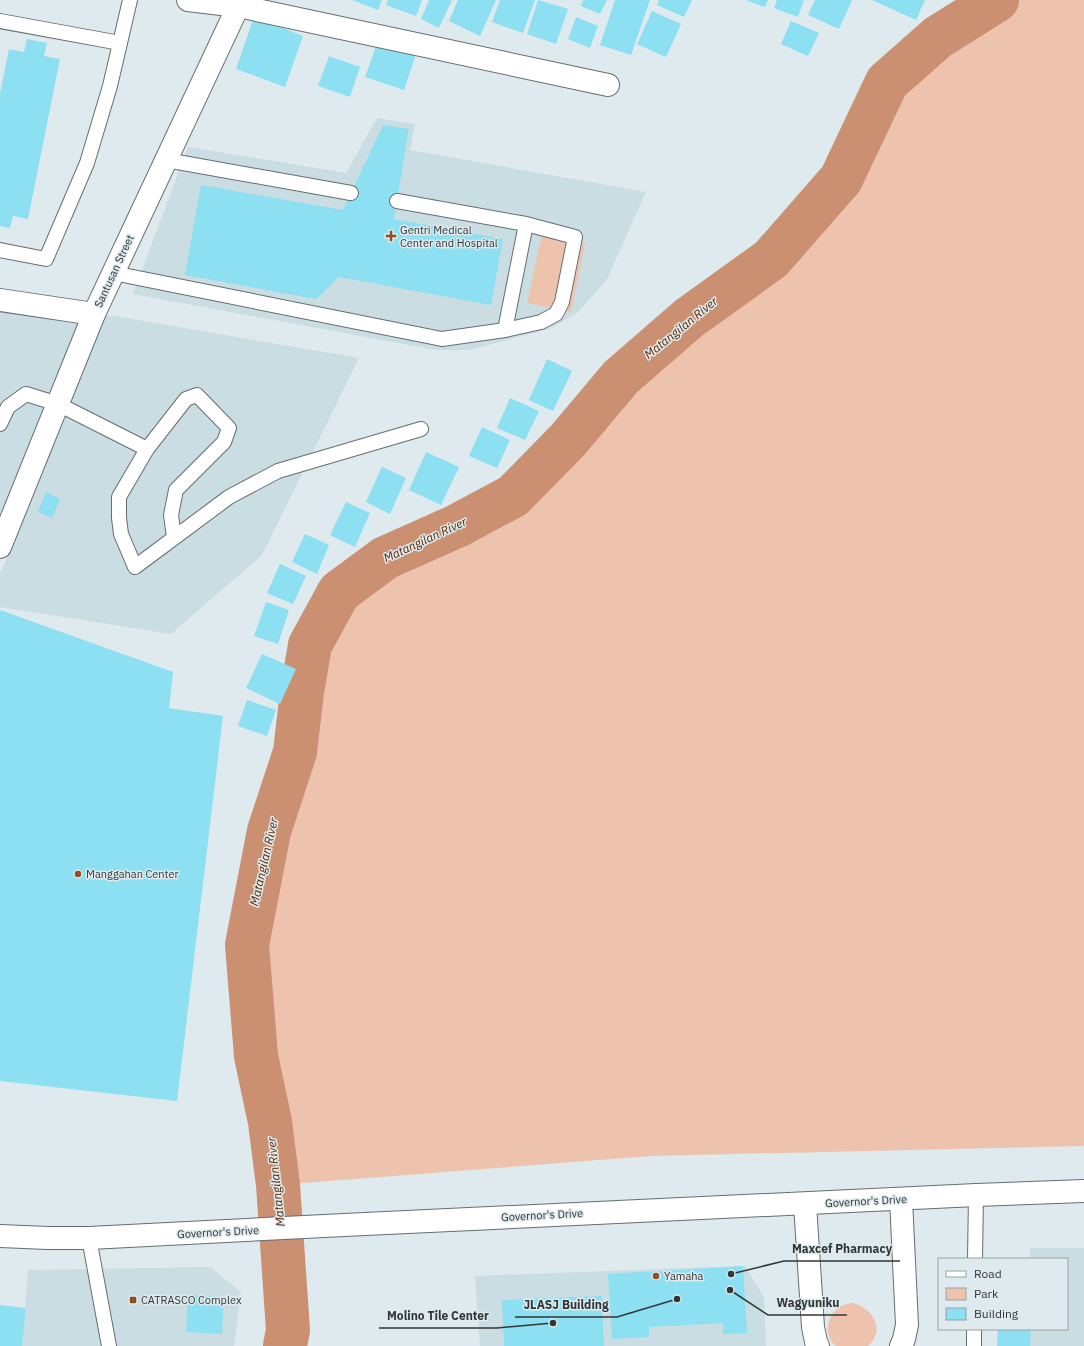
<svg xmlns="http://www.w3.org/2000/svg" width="1084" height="1346" font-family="'IBM Plex Sans',sans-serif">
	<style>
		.built { fill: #cadde2 }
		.green { fill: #edc3ae }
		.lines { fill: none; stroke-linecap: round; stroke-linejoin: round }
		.river { stroke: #cb9071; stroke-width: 44 }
		.building { fill: #8ddff2 }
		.service-casing { stroke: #646e71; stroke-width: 16 }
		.minor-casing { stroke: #646e71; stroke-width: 24 }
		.tertiary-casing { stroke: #646e71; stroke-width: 24 }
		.primary-casing { stroke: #646e71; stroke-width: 24 }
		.service { stroke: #fff; stroke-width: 14 }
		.minor { stroke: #fff; stroke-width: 22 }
		.tertiary { stroke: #fff; stroke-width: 22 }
		.primary { stroke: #fff; stroke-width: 22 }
		.poi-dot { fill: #934d24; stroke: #deeaed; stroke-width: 1.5 }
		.labels { text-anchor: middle; stroke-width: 3; stroke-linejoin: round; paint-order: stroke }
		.poi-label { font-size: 11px; fill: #313637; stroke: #deeaed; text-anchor: start }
		.street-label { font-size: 11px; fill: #313637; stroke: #deeaed }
		.water-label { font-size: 12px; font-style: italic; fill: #5b2500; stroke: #deeaed }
		.leader { fill: none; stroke: #313637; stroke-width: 1.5 }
		.callout-dot { fill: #313637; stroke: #deeaed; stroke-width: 1.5 }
		.callout-label { font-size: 12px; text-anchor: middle; font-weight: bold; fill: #313637; stroke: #deeaed; stroke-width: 3; stroke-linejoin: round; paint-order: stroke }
	</style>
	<rect width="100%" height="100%" fill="#deeaed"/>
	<!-- built -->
	<g class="built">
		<path d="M 377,118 L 415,124 L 410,150 L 646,192 L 607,279 L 578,312 L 552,328 L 470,350 L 436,350 L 133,294 L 188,147 L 346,173 Z"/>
		<path d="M 0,304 L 114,316 L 359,358 L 262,555 L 171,634 L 0,607 L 0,573 L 16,541 L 0,535 Z"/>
		<path d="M 1030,1248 L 1084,1248 L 1084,1346 L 1030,1346 L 1030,1329 L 1067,1329 L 1067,1259 L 1030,1259 Z"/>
		<path d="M 745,1266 L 764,1297 L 766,1346 L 480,1346 L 475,1276 Z"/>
		<path d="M 210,1267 L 241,1292 L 234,1346 L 22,1346 L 28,1270 Z"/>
	</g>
	<!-- green -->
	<g class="green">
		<path d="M 997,0 L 1084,0 L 1084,1146 L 650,1156 L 278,1185 L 270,1122 L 256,1056 L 247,945 L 269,831 L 295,752 L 302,692 L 310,645 L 339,592 L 385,558 L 457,526 L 513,496 L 621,377 L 771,259 L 841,179 L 887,82 Z"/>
		<path d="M 542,234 L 585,243 L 571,312 L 527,303 Z"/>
		<path d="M 852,1303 C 872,1307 887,1330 868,1346 L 836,1346 C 824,1337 826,1318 837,1309 C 841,1305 847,1304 852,1303 Z"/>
	</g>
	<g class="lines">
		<!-- river -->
		<path class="river" d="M 285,1346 L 288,1330 L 278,1185 L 270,1122 L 256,1056 L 247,945 L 269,831 L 295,752 L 302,692 L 310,645 L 339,592 L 385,558 L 457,526 L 513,496 L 568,440 L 621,377 L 689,318 L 771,259 L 841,179 L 887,82 L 938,37 L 997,0"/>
	</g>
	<!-- building -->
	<g class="building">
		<path d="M 352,0 L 382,0 L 378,10 Z"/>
		<path d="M 388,0 L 422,0 L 416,16 L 386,5 Z"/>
		<path d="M 429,0 L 452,0 L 439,28 L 421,19 Z"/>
		<path d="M 458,0 L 496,0 L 480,36 L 449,21 Z"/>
		<path d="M 500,0 L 535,0 L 523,33 L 492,22 Z"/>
		<path d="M 538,0 L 568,9 L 556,44 L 527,34 Z"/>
		<path d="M 583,0 L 607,0 L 600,14 L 581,6 Z"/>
		<path d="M 615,0 L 650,0 L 631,55 L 600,45 Z"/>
		<path d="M 659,0 L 692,0 L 684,17 L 657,5 Z"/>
		<path d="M 746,0 L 768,0 L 765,7 Z"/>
		<path d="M 777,0 L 804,0 L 798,17 L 774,8 Z"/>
		<path d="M 815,0 L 852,0 L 839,29 L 808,15 Z"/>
		<path d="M 872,0 L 925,0 L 916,20 Z"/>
		<path d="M 652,11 L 681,24 L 666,57 L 637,44 Z"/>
		<path d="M 254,17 L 303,36 L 285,87 L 236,69 Z"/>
		<path d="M 576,17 L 598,26 L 590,48 L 568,39 Z"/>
		<path d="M 791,21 L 819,33 L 808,56 L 781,44 Z"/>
		<path d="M 379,38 L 417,51 L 404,90 L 365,77 Z"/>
		<path d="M 27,39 L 47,43 L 44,56 L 60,59 L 28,219 L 13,216 L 10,228 L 0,226 L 0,93 L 9,49 L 24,52 Z"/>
		<path d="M 329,56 L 360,67 L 350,97 L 318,86 Z"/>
		<path d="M 383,125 L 409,129 L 394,219 L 503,239 L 491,305 L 339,277 L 316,299 L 185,275 L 201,185 L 343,210 Z"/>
		<path d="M 547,359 L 572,371 L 553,411 L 529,400 Z"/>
		<path d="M 510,398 L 539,411 L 525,440 L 497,428 Z"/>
		<path d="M 482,427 L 510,440 L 497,468 L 469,456 Z"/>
		<path d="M 426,452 L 459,467 L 441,505 L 409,490 Z"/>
		<path d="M 382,467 L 406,478 L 390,514 L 366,502 Z"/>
		<path d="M 46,492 L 60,499 L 52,518 L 38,512 Z"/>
		<path d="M 346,502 L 370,513 L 355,547 L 330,535 Z"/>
		<path d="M 305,534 L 329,545 L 317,574 L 292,562 Z"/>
		<path d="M 280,564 L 306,576 L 293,604 L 267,593 Z"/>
		<path d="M 266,602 L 289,610 L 278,644 L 254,636 Z"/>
		<path d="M 0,610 L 173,672 L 169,708 L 223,716 L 177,1101 L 0,1081 Z"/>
		<path d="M 262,654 L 296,669 L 280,704 L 246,688 Z"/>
		<path d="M 247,700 L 276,710 L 267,736 L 238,726 Z"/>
		<path d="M 743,1266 L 747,1333 L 723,1334 L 723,1323 L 649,1327 L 649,1337 L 612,1339 L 608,1274 Z"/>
		<path d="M 188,1295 L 224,1297 L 222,1334 L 186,1332 Z"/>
		<path d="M 602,1296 L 604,1346 L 504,1346 L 502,1300 Z"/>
		<path d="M 0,1305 L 26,1308 L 22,1346 L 0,1346 Z"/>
		<path d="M 998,1329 L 1031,1329 L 1030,1346 L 997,1346 Z"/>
	</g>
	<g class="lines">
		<defs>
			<g id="service">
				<path d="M 0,21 L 120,43"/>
				<path d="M 166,160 L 351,193"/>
				<path d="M 0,250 L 46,259 L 87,163 L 110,86 L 130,0"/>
				<path d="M 113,273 L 442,339 L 505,330 L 541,322 L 556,314 L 562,302 L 575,237 L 526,224 L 397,201"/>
				<path d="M 505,330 L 526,224"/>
				<path d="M 0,424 L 8,407 L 26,394 L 58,404 L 147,449"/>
				<path d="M 174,537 L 171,515 L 176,490 L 224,442 L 229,428 L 197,395 L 186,399 L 147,449 L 119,497 L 119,518 L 121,534 L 135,567 L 229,497 L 278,471 L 421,429"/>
				<path d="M 89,1238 L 109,1346"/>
				<path d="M 975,1259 L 976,1195"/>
				<path d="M 974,1346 L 974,1329"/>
			</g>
			<g id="minor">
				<path d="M 238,6 L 608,85"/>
				<path d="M 0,300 L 94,314"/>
				<path d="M 805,1204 L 813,1327 L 816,1342 L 818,1346"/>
				<path d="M 901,1346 L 904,1339 L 907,1325 L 901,1199"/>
			</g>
			<g id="tertiary">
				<path d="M 188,0 L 238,6"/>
				<path d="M 0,547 L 94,314 L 241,0"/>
			</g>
			<path id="primary" d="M 0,1236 L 48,1238 L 89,1238 L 344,1225 L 976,1195 L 1084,1191"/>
		</defs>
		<!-- service casing -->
		<use href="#service" class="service-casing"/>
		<!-- minor casing -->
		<use href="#minor" class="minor-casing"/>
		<!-- tertiary casing -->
		<use href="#tertiary" class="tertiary-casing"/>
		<!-- primary casing -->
		<use href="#primary" class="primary-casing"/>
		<!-- service -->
		<use href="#service" class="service"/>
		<!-- minor -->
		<use href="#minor" class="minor"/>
		<!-- tertiary -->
		<use href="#tertiary" class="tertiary"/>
		<!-- primary -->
		<use href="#primary" class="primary"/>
	</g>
	<!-- markers -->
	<g class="poi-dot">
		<path d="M389 230h4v4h4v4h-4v4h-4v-4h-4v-4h4z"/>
		<circle cx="78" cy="874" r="4"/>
		<circle cx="656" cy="1276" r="4"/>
		<rect x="129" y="1296" width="8" height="8" rx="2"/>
	</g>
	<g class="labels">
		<!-- poi labels -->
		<g class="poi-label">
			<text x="400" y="234">Gentri Medical<tspan x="400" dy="13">Center and Hospital</tspan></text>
			<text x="86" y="878">Manggahan Center</text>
			<text x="664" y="1280">Yamaha</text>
			<text x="141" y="1304">CATRASCO Complex</text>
		</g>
		<!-- street labels -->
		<g class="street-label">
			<text transform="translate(114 271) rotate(-65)" y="4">Santusan Street</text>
			<text transform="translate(866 1201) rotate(-3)" y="4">Governor's Drive</text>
			<text transform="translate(542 1215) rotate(-3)" y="4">Governor's Drive</text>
			<text transform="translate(218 1232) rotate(-3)" y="4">Governor's Drive</text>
		</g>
		<!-- water labels -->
		<g class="water-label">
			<text transform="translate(681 328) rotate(-39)" y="4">Matangilan River</text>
			<text transform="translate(425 540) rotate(-25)" y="4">Matangilan River</text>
			<text transform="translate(264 862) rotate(-77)" y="4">Matangilan River</text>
			<text transform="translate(276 1182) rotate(-96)" y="4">Matangilan River</text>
		</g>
	</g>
	<!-- callouts -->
	<path class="leader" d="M731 1274L784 1261H900M730 1290L768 1315H847M677 1299L617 1317H515M553 1323L497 1328H379"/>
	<g class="callout-dot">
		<circle cx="731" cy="1274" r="4"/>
		<circle cx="730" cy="1290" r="4"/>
		<circle cx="677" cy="1299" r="4"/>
		<circle cx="553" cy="1323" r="4"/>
	</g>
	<g class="callout-label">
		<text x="842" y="1253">Maxcef Pharmacy</text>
		<text x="808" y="1307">Wagyuniku</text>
		<text x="566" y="1309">JLASJ Building</text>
		<text x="438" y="1320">Molino Tile Center</text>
	</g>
	<!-- legend -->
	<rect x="938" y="1258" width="130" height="72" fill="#deeaed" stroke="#99a2a4"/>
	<rect x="946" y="1271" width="20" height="6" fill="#ffffff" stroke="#99a2a4"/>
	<text x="974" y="1278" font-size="12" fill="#313637">Road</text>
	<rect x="946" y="1288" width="20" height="12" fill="#edc3ae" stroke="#99a2a4"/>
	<text x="974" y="1298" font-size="12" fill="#313637">Park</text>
	<rect x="946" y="1308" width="20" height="12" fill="#8ddff2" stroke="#99a2a4"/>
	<text x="974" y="1318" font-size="12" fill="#313637">Building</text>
</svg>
